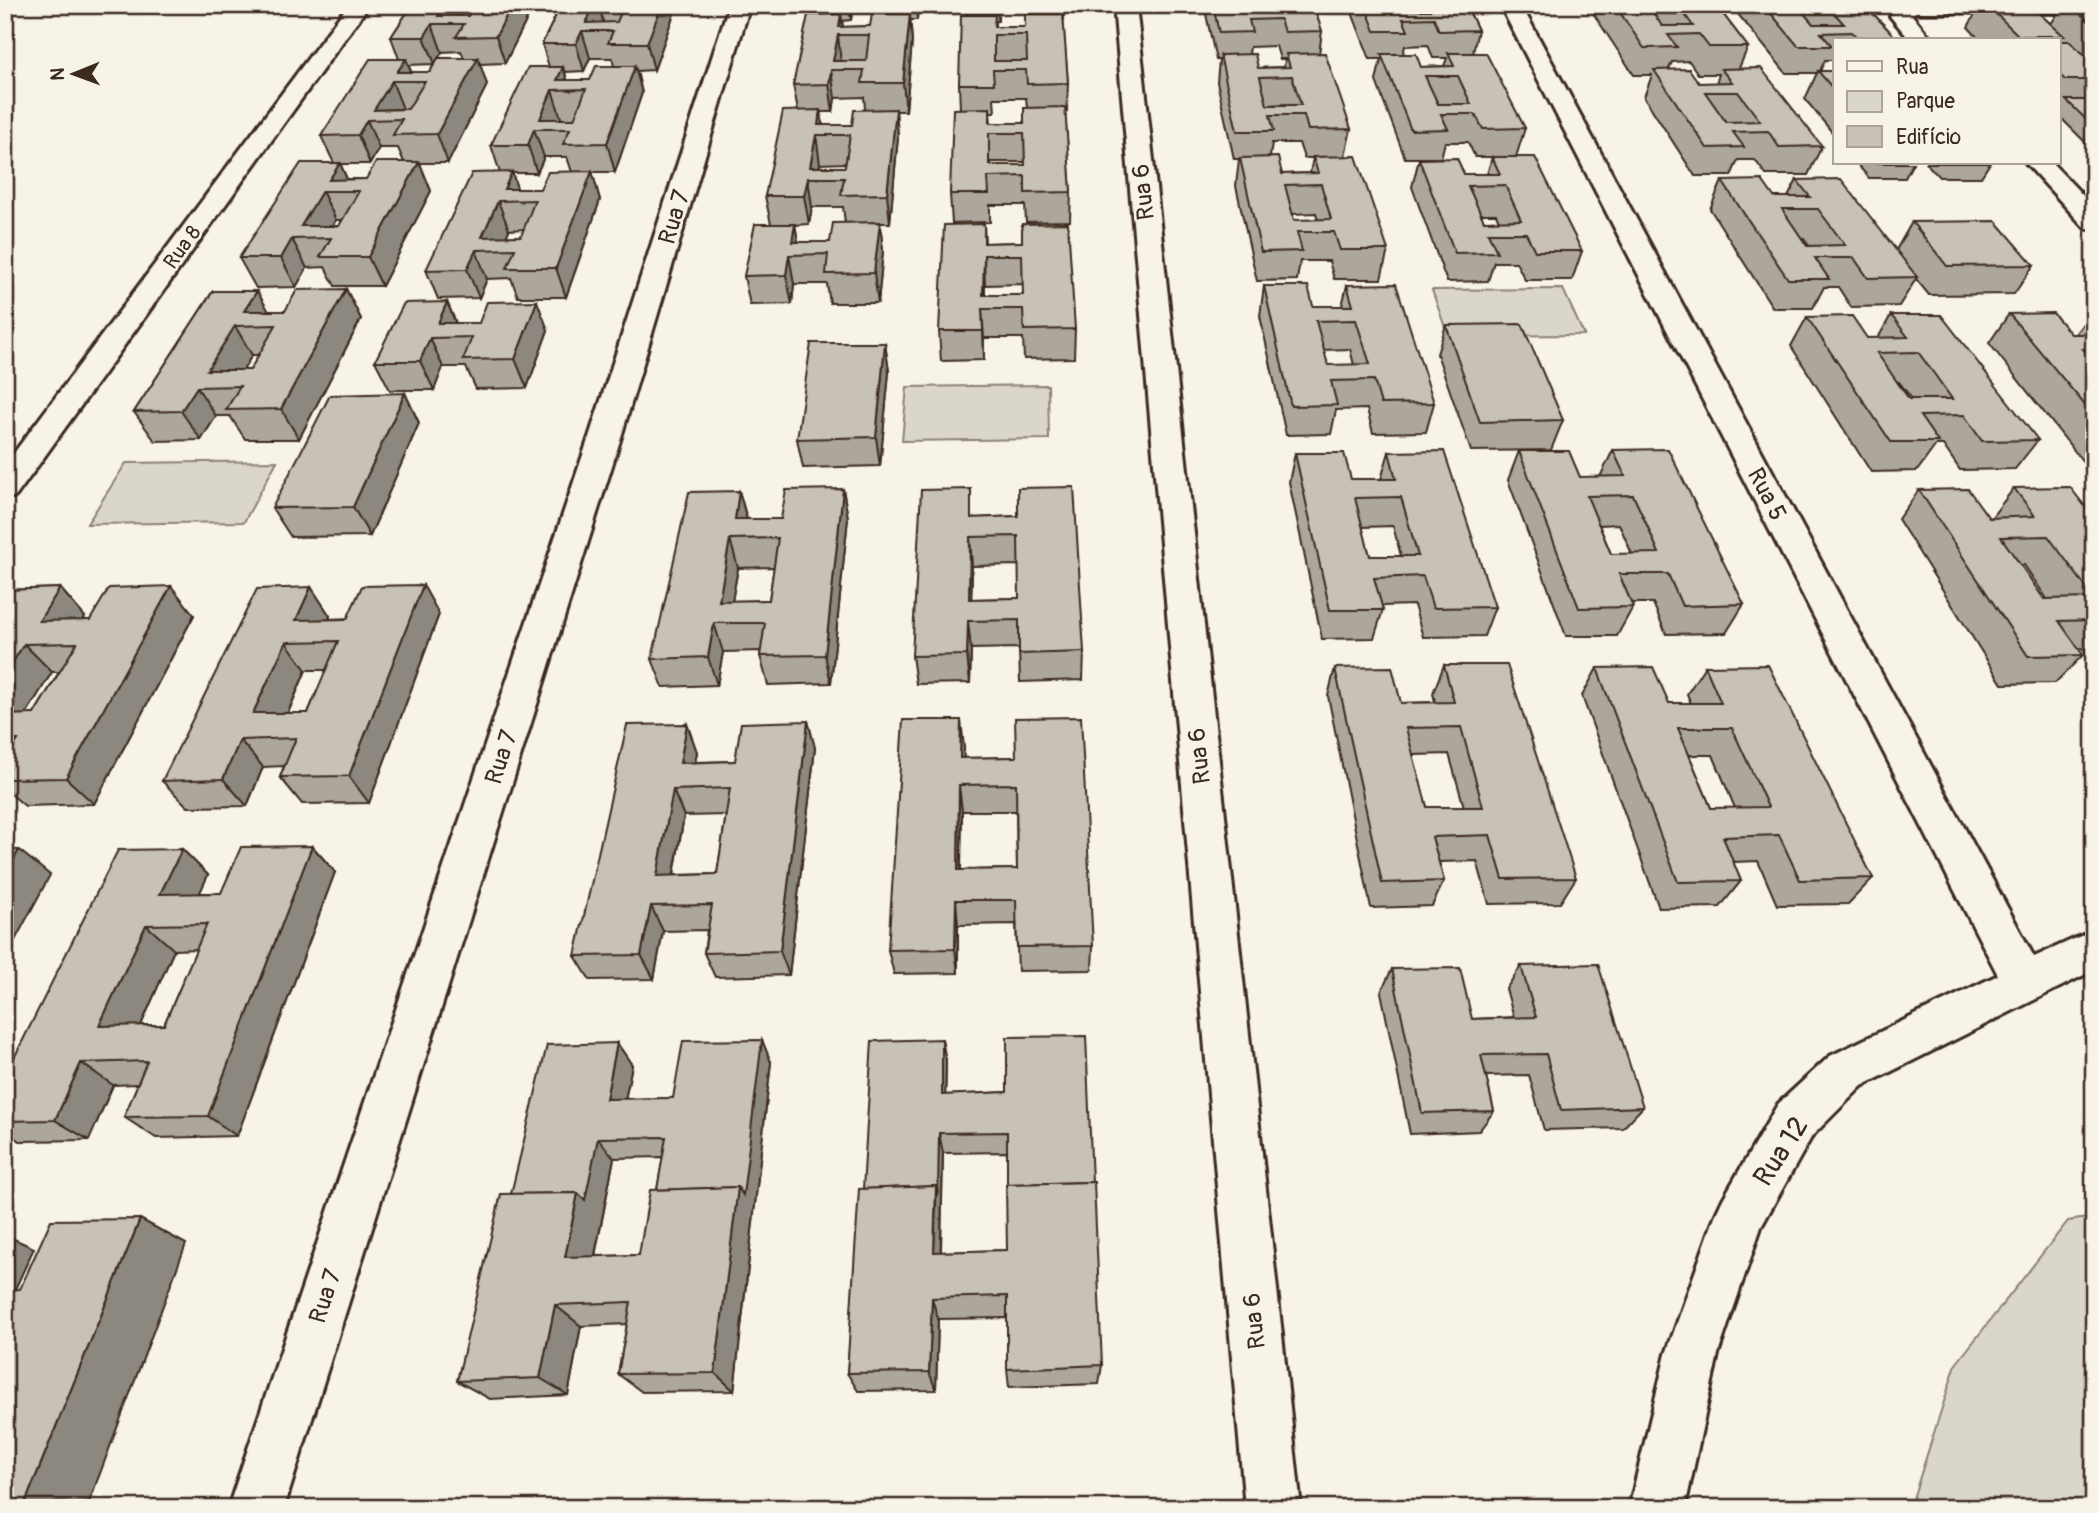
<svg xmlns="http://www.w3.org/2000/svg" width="2099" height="1513" font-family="Pangolin,sans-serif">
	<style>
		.green { fill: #dbd6cb; stroke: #8b8074; stroke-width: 2 }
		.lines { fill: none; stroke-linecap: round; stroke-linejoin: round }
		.minor-casing { stroke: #3b2a1e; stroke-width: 6 }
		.minor { fill: #f7f3e8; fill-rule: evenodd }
		.wall { fill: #aca69d; stroke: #3b2a1e; stroke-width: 2; fill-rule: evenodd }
		.shaded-wall { fill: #8c877f; stroke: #3b2a1e; stroke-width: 2 }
		.building { fill: #c8c1b6; stroke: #3b2a1e; stroke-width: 2; fill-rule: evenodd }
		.labels { text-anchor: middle; stroke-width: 5; stroke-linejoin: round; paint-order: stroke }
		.far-street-label { font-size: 21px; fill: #3b2a1e; stroke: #f7f3e8 }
		.street-label { font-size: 24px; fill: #3b2a1e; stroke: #f7f3e8 }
		.near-street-label { font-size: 28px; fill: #3b2a1e; stroke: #f7f3e8 }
	</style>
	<rect width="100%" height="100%" fill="#f7f3e8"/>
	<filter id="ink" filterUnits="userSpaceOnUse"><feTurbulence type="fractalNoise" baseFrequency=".0143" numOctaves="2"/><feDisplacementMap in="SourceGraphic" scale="14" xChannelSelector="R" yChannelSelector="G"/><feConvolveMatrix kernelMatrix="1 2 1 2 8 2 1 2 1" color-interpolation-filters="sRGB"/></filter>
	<g filter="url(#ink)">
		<!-- green -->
		<g class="green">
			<path d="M 1563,289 L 1584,335 L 1448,336 L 1432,290 Z"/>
			<path d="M 1048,385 L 1049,439 L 902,441 L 907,387 Z"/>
			<path d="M 277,461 L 244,522 L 87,524 L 126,463 Z"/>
			<path d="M 2094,1217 L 2094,1508 L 1910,1508 L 1956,1364 L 2068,1221 Z"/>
		</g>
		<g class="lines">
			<defs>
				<g id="minor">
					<path d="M 348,5 L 369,5 L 16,496 L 5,499 L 5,465 Z"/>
					<path d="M 729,5 L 750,5 L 622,434 L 284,1508 L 228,1508 L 590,434 Z"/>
					<path d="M 1114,5 L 1136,5 L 1301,1508 L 1245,1508 Z"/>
					<path d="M 1500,5 L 1521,5 L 2034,957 L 2094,930 L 2094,970 L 1862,1086 L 1812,1136 L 1761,1227 L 1718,1354 L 1685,1508 L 1629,1508 L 1666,1354 L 1715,1216 L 1723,1199 L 1778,1104 L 1830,1056 L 1998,975 Z"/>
					<path d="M 1897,5 L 2094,5 L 2094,13 L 1916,12 L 1912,15 L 1932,40 L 1910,40 L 1890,16 Z"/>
					<path d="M 2026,163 L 2052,163 L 2094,207 L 2094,230 L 2085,228 Z"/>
				</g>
			</defs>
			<!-- minor casing -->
			<use href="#minor" class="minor-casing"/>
			<!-- minor -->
			<use href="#minor" class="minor"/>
		</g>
		<!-- wall -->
		<g class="wall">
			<path d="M 412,5 L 534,5 L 505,63 L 480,64 L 487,85 L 448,163 L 420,163 L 431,191 L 382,286 L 335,286 L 325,267 L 307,268 L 296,287 L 256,288 L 239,258 L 334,163 L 321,136 L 399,59 L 391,37 ZM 461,51 L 464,58 L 438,58 L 442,52 ZM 434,64 L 430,72 L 411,72 L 408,65 ZM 379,148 L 398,148 L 404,162 L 366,179 L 347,179 L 340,164 L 370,164 ZM 336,220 L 342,220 L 339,226 L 332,226 Z"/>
			<path d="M 561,5 L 677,5 L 654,70 L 637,71 L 642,93 L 615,172 L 592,172 L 600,200 L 566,297 L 518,297 L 511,278 L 487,279 L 479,298 L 438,299 L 426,270 L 500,173 L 491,145 L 549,67 L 542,44 ZM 590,58 L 612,58 L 614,66 L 590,80 L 567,80 L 565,72 L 584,71 ZM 544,157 L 567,157 L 572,172 L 540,189 L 517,189 L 512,173 L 537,173 ZM 524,229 L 521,236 L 506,237 L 509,230 Z"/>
			<path d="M 817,5 L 918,5 L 917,20 L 910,20 L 912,41 L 906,111 L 896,111 L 898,137 L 890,223 L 880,223 L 883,251 L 878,303 L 830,303 L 827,284 L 794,284 L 792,304 L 750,305 L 744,276 L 771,224 L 765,196 L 798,110 L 793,85 L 819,15 ZM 853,9 L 879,9 L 880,14 L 870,26 L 843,27 L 842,21 L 851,20 ZM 864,97 L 865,109 L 852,125 L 823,125 L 821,112 L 833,112 L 835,98 ZM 846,163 L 845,167 L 819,167 L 820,164 ZM 812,207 L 843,207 L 845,223 L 830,242 L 798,242 L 795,225 L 809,224 Z"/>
			<path d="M 966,5 L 1064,5 L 1064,20 L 1063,20 L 1068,83 L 1067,111 L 1065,111 L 1071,192 L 1070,221 L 1026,222 L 1025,205 L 990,205 L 990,222 L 952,223 L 950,194 L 960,109 L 959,84 L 967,15 ZM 998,9 L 1028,9 L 1025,27 L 995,27 L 995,21 L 998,21 ZM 994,98 L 1026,98 L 1027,108 L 1024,123 L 991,123 L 990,112 L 995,112 ZM 991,162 L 1025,162 L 1025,165 L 991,165 Z"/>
			<path d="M 1204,5 L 1313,5 L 1322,31 L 1319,54 L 1351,129 L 1345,156 L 1388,250 L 1381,279 L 1334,279 L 1329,261 L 1300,261 L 1297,280 L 1257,281 L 1236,186 L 1239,159 L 1234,159 L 1217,82 L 1219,60 L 1216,60 ZM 1276,46 L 1280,59 L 1285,59 L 1284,67 L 1258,68 L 1249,54 L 1250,47 ZM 1288,104 L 1288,105 L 1267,105 ZM 1272,143 L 1299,143 L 1304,158 L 1313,158 L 1310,173 L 1282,174 L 1270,157 ZM 1316,213 L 1318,220 L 1294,220 L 1292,214 Z"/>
			<path d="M 1349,5 L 1466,5 L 1478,30 L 1473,53 L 1525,128 L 1516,157 L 1475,157 L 1468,142 L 1445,142 L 1441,158 L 1405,158 L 1376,81 L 1381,59 L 1370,59 ZM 1428,45 L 1433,58 L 1447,58 L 1444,66 L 1421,67 L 1403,54 L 1405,46 Z"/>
			<path d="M 1593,5 L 1716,5 L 1748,47 L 1739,68 L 1822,146 L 1808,175 L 1766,175 L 1755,160 L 1738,160 L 1731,176 L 1695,176 L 1644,97 L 1652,75 L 1634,75 L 1591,10 ZM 1689,61 L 1698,74 L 1719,74 L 1716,83 L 1699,83 L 1669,69 L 1672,62 Z"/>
			<path d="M 1734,5 L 1865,5 L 1898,40 L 1835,40 L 1835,60 L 1825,60 L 1820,71 L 1835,71 L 1835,136 L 1805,99 L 1817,73 L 1786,73 L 1733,8 Z"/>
			<path d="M 1980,5 L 2030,5 L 2051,24 L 2063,5 L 2094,5 L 2094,151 L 2059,116 L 2059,112 L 2062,107 L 2059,107 L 2059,40 L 1980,40 L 1968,27 Z"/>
			<path d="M 1492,157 L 1582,251 L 1572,280 L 1525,280 L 1516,262 L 1494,262 L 1488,281 L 1447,282 L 1412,187 L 1419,159 L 1464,174 L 1487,174 ZM 1481,214 L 1496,214 L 1499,221 L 1484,221 Z"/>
			<path d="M 1856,163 L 1913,163 L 1905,178 L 1869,178 Z"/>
			<path d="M 1926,163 L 1990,163 L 1981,177 L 1939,177 Z"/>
			<path d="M 1797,180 L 1896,250 L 1912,222 L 2034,265 L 2014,294 L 1929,295 L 1916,279 L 1899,306 L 1851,307 L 1838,287 L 1824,287 L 1813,308 L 1773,308 L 1710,209 L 1722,181 L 1774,197 L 1788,197 ZM 1801,238 L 1804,238 L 1809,246 L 1807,246 Z"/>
			<path d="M 984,224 L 985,243 L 1022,242 L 1075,329 L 1074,358 L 1024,359 L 1023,338 L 984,338 L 984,360 L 941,361 L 939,331 ZM 1023,284 L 1023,295 L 985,295 L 985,285 Z"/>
			<path d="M 1347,285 L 1434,403 L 1426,432 L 1373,433 L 1367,409 L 1336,410 L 1331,434 L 1286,435 L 1260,316 L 1264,286 L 1313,306 L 1342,306 ZM 1350,349 L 1354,365 L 1328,365 L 1323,350 Z"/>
			<path d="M 346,289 L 361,319 L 299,439 L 245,439 L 230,416 L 216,416 L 201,440 L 155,441 L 134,412 L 213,291 L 269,311 L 285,311 ZM 252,355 L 259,355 L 250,370 L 243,370 Z"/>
			<path d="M 447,302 L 456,323 L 479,323 L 548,330 L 527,388 L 476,389 L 466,367 L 443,367 L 434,390 L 390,390 L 375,361 Z"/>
			<path d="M 2092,312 L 2094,312 L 2094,468 L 2088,468 L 1989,343 L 2009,314 L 2071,334 L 2075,334 Z"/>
			<path d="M 1891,315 L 2038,440 L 2015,469 L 1960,470 L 1943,445 L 1936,445 L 1917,471 L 1871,472 L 1791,346 L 1807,317 L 1867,338 L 1878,338 ZM 1897,382 L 1899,382 L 1912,399 L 1909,399 Z"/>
			<path d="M 1446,325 L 1563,420 L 1551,450 L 1471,451 L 1437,354 Z"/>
			<path d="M 885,343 L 889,372 L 880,466 L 803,468 L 797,439 Z"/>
			<path d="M 405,393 L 419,423 L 370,536 L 291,537 L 272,508 Z"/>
			<path d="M 1613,450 L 1744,604 L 1726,633 L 1666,634 L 1653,603 L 1631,603 L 1633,607 L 1617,636 L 1566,636 L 1508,480 L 1519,451 L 1580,477 L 1600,477 ZM 1619,524 L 1632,554 L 1611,554 L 1599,525 Z"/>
			<path d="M 1389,452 L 1495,607 L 1484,636 L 1423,637 L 1414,605 L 1382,606 L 1383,610 L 1374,638 L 1322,639 L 1289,482 L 1295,453 L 1351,479 L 1381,479 ZM 1393,526 L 1401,556 L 1370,556 L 1362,527 Z"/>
			<path d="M 2014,488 L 2094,518 L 2094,666 L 2082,648 L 2078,649 L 2083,655 L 2055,683 L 2002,684 L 1898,519 L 1919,490 L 1989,518 L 1991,518 ZM 2021,565 L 2024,565 L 2047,599 L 2044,599 Z"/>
			<path d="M 843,489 L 848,518 L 831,683 L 768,685 L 760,656 L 761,651 L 723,652 L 717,685 L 663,687 L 652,659 L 739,491 L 747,519 L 781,519 ZM 774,567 L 769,600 L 732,601 L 738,568 Z"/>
			<path d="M 1018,516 L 1084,652 L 1083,680 L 1020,682 L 1019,648 L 971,649 L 970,683 L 916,684 L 912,656 L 973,518 ZM 1019,565 L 1019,598 L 971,599 L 972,566 Z"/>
			<path d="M 171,586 L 194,615 L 94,804 L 25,806 L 5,789 L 5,590 L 60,588 L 85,617 L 83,620 L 90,620 ZM 52,672 L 59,672 L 34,714 L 26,714 Z"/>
			<path d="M 311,587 L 330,616 L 329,619 L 439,614 L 369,803 L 302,804 L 280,777 L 284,766 L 263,767 L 247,806 L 188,807 L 162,781 ZM 306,670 L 326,670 L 308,713 L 288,713 Z"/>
			<path d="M 1444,665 L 1576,878 L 1560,903 L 1489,904 L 1477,861 L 1439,862 L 1444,881 L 1432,906 L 1371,908 L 1328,696 L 1335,668 L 1401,703 L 1435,702 L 1433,693 ZM 1449,754 L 1464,807 L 1427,807 L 1413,755 Z"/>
			<path d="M 1705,666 L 1873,878 L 1848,904 L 1777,905 L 1758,861 L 1733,862 L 1741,881 L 1720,907 L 1659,908 L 1582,696 L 1597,668 L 1669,703 L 1691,703 L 1687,694 ZM 1689,755 L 1713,755 L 1735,808 L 1711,808 Z"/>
			<path d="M 808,721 L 815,748 L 789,975 L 715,977 L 704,953 L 707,930 L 663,931 L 654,979 L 590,980 L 575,956 L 687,724 L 697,752 L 695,762 L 735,761 ZM 726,815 L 717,874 L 674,875 L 684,816 Z"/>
			<path d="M 964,747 L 963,758 L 1016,757 L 1093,946 L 1092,970 L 1018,971 L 1016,924 L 958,925 L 958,973 L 894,974 L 888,950 ZM 962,811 L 1016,811 L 1017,869 L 961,870 Z"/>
			<path d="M 312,846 L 335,872 L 237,1136 L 156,1138 L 124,1117 L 138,1084 L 113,1085 L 89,1140 L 20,1141 L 5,1133 L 5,1076 L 182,849 L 208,875 L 199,893 L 221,893 ZM 197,949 L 164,1025 L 141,1025 L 174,950 Z"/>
			<path d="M 1521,966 L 1643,1107 L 1623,1128 L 1544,1130 L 1529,1075 L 1486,1076 L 1494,1111 L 1479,1131 L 1410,1134 L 1381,992 L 1392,969 L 1472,1019 L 1514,1017 L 1506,989 Z"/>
			<path d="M 617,1043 L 632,1065 L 625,1099 L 673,1098 L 771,1062 L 734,1391 L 642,1392 L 618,1374 L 627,1324 L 581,1326 L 568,1395 L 490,1399 L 457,1381 L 511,1194 ZM 663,1157 L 657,1190 L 639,1255 L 595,1256 L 614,1158 Z"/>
			<path d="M 946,1061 L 945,1095 L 1007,1092 L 1102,1365 L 1099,1384 L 1009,1387 L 1007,1369 L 1007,1318 L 938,1319 L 936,1390 L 858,1391 L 847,1373 L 863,1189 ZM 1007,1152 L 1007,1250 L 941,1252 L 943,1153 Z"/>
		</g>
		<!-- shaded-wall -->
		<g class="shaded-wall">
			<path d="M 444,5 L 456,5 L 461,19 L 438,16 Z"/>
			<path d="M 512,5 L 534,5 L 505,63 L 496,36 Z"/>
			<path d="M 594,5 L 599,5 L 604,25 L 586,23 Z"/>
			<path d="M 662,5 L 677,5 L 654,70 L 647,43 Z"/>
			<path d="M 849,5 L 852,5 L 851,20 Z"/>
			<path d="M 916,5 L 918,5 L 917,20 Z"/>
			<path d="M 841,14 L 844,35 L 839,27 Z"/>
			<path d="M 910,14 L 912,41 L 906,111 L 903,83 Z"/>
			<path d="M 432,24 L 442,52 L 435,64 L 424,37 Z"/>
			<path d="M 582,31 L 590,58 L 584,71 L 576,44 Z"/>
			<path d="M 838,35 L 841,63 L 833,61 Z"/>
			<path d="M 478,58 L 487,85 L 448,163 L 437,134 Z"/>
			<path d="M 406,59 L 415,81 L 397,72 Z"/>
			<path d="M 635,66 L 642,93 L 615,172 L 607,143 Z"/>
			<path d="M 563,67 L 570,90 L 557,80 Z"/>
			<path d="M 831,70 L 835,98 L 833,112 L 829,84 Z"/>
			<path d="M 392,81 L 403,109 L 374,110 Z"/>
			<path d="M 552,90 L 561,118 L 556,129 L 540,119 Z"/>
			<path d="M 896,109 L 898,137 L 890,223 L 887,194 Z"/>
			<path d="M 820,110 L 824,135 L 818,125 Z"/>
			<path d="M 367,120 L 379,148 L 370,164 L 358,135 Z"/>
			<path d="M 534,129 L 544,157 L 537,173 L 528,145 Z"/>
			<path d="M 816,135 L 820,164 L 817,178 L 810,167 Z"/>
			<path d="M 419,162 L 431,191 L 382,286 L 368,257 Z"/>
			<path d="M 340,163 L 352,191 L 329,180 Z"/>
			<path d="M 592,171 L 600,200 L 566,297 L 556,268 Z"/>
			<path d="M 512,172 L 521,201 L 504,189 Z"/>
			<path d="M 808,178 L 812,207 L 809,224 L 804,196 Z"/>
			<path d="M 322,191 L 336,220 L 325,238 L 301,226 Z"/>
			<path d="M 498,201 L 509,230 L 501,249 L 482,237 Z"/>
			<path d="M 880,222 L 883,251 L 878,303 L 874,273 Z"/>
			<path d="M 795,224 L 800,253 L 792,242 Z"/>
			<path d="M 292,239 L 307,268 L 296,287 L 281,258 Z"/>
			<path d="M 476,250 L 487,279 L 479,298 L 467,269 Z"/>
			<path d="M 789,255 L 794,284 L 792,304 L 786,275 Z"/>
			<path d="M 984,255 L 985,285 L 985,309 L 983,295 Z"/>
			<path d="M 346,289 L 361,319 L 299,439 L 281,409 Z"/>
			<path d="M 257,291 L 274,320 L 244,311 Z"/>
			<path d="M 537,301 L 548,330 L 527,388 L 515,359 Z"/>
			<path d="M 447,302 L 459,331 L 438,323 Z"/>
			<path d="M 982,309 L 984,338 L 984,360 L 983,331 Z"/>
			<path d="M 235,326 L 252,355 L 234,386 L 207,370 Z"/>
			<path d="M 430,338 L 443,367 L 434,390 L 420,361 Z"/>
			<path d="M 885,343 L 889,372 L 880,466 L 876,437 Z"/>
			<path d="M 197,387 L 216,416 L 201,440 L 181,411 Z"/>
			<path d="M 405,393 L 419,423 L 370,536 L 353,507 Z"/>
			<path d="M 843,489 L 848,518 L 831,683 L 825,655 Z"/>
			<path d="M 739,491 L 747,520 L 735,519 Z"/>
			<path d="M 970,537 L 972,566 L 971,621 L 969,599 Z"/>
			<path d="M 730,539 L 738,568 L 728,623 L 719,601 Z"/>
			<path d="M 423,585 L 439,614 L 369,803 L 349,776 Z"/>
			<path d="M 171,586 L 194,615 L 94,804 L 66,778 Z"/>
			<path d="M 311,587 L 330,616 L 319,642 L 296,620 Z"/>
			<path d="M 60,588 L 85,617 L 70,643 L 39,621 Z"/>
			<path d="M 968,621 L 971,649 L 970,683 L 967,655 Z"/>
			<path d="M 714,623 L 723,652 L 717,685 L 708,657 Z"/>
			<path d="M 286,642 L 306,670 L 277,738 L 253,713 Z"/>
			<path d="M 24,644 L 52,672 L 10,740 L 5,740 L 5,674 Z"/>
			<path d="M 961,720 L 964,747 L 963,785 L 960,758 Z"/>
			<path d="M 808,721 L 815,748 L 789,975 L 780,951 Z"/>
			<path d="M 687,724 L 697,752 L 690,790 L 680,763 Z"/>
			<path d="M 240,740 L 263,767 L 247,806 L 223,779 Z"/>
			<path d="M 959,785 L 962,811 L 960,895 L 958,870 Z"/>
			<path d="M 673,790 L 684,816 L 669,901 L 657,876 Z"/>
			<path d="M 312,846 L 335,872 L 237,1136 L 208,1116 Z"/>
			<path d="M 182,849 L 208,875 L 188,919 L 160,894 Z"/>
			<path d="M 19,850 L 50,875 L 5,959 L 5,874 Z"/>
			<path d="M 956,900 L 958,925 L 958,973 L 955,949 Z"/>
			<path d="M 651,906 L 663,931 L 654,979 L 641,955 Z"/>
			<path d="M 146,925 L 174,950 L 131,1048 L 99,1026 Z"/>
			<path d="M 942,1039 L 946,1061 L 945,1115 L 942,1095 Z"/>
			<path d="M 762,1040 L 771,1062 L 734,1391 L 715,1373 L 738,1187 Z"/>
			<path d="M 617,1043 L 632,1065 L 621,1120 L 606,1099 Z"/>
			<path d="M 81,1063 L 113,1085 L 89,1140 L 55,1120 Z"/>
			<path d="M 939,1133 L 943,1153 L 940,1275 L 934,1252 Z"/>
			<path d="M 598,1138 L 614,1158 L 590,1280 L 565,1257 L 578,1193 Z"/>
			<path d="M 140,1219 L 186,1244 L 87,1508 L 23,1508 Z"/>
			<path d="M 5,1235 L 34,1248 L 5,1311 Z"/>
			<path d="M 932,1298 L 938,1319 L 936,1390 L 929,1372 Z"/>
			<path d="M 555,1305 L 581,1326 L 568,1395 L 540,1378 Z"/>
		</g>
		<!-- building -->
		<g class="building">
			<path d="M 412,5 L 444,5 L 438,16 L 468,16 L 475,5 L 512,5 L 496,36 L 456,37 L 464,24 L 432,24 L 424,37 L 391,37 Z"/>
			<path d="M 561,5 L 594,5 L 586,23 L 617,22 L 624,5 L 662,5 L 647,43 L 608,43 L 613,31 L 582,31 L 576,44 L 542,44 Z"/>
			<path d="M 1213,5 L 1246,5 L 1248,12 L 1277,11 L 1276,5 L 1313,5 L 1322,31 L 1284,32 L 1280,19 L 1249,20 L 1252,32 L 1219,33 Z"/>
			<path d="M 1365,5 L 1397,5 L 1400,10 L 1430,10 L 1428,5 L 1466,5 L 1478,30 L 1439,31 L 1434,18 L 1403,19 L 1408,31 L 1375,31 Z"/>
			<path d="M 1615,5 L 1648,5 L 1662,26 L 1693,26 L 1678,5 L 1716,5 L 1748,47 L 1709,47 L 1699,34 L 1668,35 L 1677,47 L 1644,48 Z"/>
			<path d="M 1764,5 L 1797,5 L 1813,24 L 1844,24 L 1827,5 L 1865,5 L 1898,40 L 1859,40 L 1852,32 L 1821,33 L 1832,46 L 1798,46 Z"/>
			<path d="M 1987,5 L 2030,5 L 2064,36 L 2019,36 Z"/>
			<path d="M 2071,5 L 2094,5 L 2094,26 Z"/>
			<path d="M 841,14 L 839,27 L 870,26 L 872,14 L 910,14 L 903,83 L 862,83 L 864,70 L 831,70 L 829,84 L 793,85 L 808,15 ZM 838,35 L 869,35 L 866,61 L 833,61 Z"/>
			<path d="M 1025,14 L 1063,14 L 1068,83 L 1027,84 L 1026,70 L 993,70 L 994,84 L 959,84 L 961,15 L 995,15 L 994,27 L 1025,27 ZM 994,35 L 1026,35 L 1027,61 L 994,61 Z"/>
			<path d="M 2059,41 L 2069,41 L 2094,63 L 2094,80 L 2065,80 L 2059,74 Z"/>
			<path d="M 1325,53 L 1351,129 L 1308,130 L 1304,115 L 1270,115 L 1274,131 L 1237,131 L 1220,55 L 1255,54 L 1258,68 L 1290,67 L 1286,54 ZM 1292,76 L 1301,105 L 1267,105 L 1260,77 Z"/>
			<path d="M 1448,53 L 1486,53 L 1525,128 L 1483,129 L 1475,114 L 1441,114 L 1448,129 L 1411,130 L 1381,54 L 1416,54 L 1421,67 L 1454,66 ZM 1425,76 L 1458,76 L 1471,104 L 1438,104 Z"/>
			<path d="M 438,58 L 478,58 L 437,134 L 393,135 L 402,119 L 367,120 L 358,135 L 321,136 L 370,59 L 406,59 L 397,72 L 430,72 ZM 392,81 L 425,81 L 408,109 L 374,110 Z"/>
			<path d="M 596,66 L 635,66 L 607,143 L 563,144 L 570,129 L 534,129 L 528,145 L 491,145 L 528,67 L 563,67 L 557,80 L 590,80 ZM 586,89 L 574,119 L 540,119 L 552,90 Z"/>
			<path d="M 1761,68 L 1822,146 L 1779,147 L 1768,131 L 1733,132 L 1744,147 L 1707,148 L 1654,70 L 1689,69 L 1699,83 L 1732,82 L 1721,69 ZM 1705,92 L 1738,92 L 1760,121 L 1726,122 Z"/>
			<path d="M 1818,71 L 1835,71 L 1835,91 Z"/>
			<path d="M 2066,100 L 2094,100 L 2094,127 Z"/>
			<path d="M 1065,107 L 1071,192 L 1025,193 L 1025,176 L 988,177 L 989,194 L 950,194 L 953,109 L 990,108 L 990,123 L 1024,123 L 1024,108 ZM 989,133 L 1024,133 L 1025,165 L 989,165 Z"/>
			<path d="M 896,109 L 887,194 L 841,195 L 844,178 L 808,178 L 804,196 L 765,196 L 783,111 L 820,110 L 818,125 L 852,125 L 854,110 ZM 816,135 L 850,135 L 845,167 L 810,167 Z"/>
			<path d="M 1356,156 L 1388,250 L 1340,250 L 1334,232 L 1297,232 L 1302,251 L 1261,252 L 1240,158 L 1278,157 L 1282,174 L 1318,173 L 1313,157 ZM 1321,184 L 1331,219 L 1294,220 L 1285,185 Z"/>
			<path d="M 1492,157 L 1535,157 L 1582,251 L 1535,251 L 1526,233 L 1488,233 L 1497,252 L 1455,253 L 1419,159 L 1457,158 L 1464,174 L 1500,174 ZM 1505,185 L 1521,220 L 1484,221 L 1468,186 Z"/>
			<path d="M 376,162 L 419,162 L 368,257 L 320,257 L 331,238 L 292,239 L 281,258 L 239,258 L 301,163 L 340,163 L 329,180 L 366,179 ZM 322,191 L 359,191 L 339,226 L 301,226 Z"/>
			<path d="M 592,171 L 556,268 L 507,268 L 515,249 L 476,250 L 467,269 L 426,270 L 472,173 L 512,172 L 504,189 L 540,189 L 548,172 ZM 535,200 L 521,236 L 482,237 L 498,201 Z"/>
			<path d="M 1841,179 L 1917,277 L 1868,278 L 1854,258 L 1815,258 L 1829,279 L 1788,279 L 1722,181 L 1762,180 L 1774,197 L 1810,197 L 1797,180 ZM 1782,209 L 1818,209 L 1845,245 L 1807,246 Z"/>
			<path d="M 1996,221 L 2034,265 L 1947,266 L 1912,222 Z"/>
			<path d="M 880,222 L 874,273 L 826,274 L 828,254 L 789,255 L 786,275 L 744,276 L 755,224 L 795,224 L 792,242 L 830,242 L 833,223 Z"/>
			<path d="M 1068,223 L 1075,329 L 1024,330 L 1023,309 L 982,309 L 983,331 L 939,331 L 944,225 L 984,224 L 984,243 L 1022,242 L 1022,224 ZM 984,255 L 1022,255 L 1023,295 L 983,295 Z"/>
			<path d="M 1396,284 L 1434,403 L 1381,404 L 1374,380 L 1331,381 L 1337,405 L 1291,406 L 1264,286 L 1308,286 L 1313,306 L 1353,306 L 1347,285 ZM 1356,320 L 1370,364 L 1328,365 L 1316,321 Z"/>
			<path d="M 346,289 L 281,409 L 226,410 L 240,386 L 197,387 L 181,411 L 134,412 L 213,291 L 257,291 L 244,311 L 285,311 L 297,290 ZM 276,325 L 250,370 L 207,370 L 235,326 Z"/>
			<path d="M 537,301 L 515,359 L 463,360 L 472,337 L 430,338 L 420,361 L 375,361 L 404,303 L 447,302 L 438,323 L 479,323 L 487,302 Z"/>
			<path d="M 2053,313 L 2071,334 L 2094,334 L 2094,349 L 2083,349 L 2094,362 L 2094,416 L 2009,314 Z"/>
			<path d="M 1891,315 L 1941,315 L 2038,440 L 1982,441 L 1964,415 L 1920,416 L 1938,442 L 1891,442 L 1807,317 L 1852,316 L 1867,338 L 1908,337 ZM 1918,352 L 1935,375 L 1952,399 L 1909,399 L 1877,353 Z"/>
			<path d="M 1522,324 L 1563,420 L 1480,422 L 1446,325 Z"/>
			<path d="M 811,343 L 885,343 L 876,437 L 797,439 Z"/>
			<path d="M 405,393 L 353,507 L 272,508 L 330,395 Z"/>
			<path d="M 1668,449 L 1744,604 L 1682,606 L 1668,574 L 1619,574 L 1633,607 L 1579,608 L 1519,451 L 1569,451 L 1580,477 L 1625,476 L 1613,450 ZM 1633,495 L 1646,523 L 1659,553 L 1611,554 L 1587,496 Z"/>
			<path d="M 1444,451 L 1495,607 L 1433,608 L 1423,576 L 1374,578 L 1383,610 L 1330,610 L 1295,453 L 1344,453 L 1351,479 L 1396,479 L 1389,452 ZM 1401,497 L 1418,556 L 1370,556 L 1355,498 Z"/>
			<path d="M 1074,487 L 1084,652 L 1019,654 L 1019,620 L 968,621 L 967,655 L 912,656 L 921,490 L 971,489 L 971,518 L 1018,516 L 1018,488 ZM 1018,536 L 1019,598 L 969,599 L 970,537 Z"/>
			<path d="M 2070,487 L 2094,518 L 2094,620 L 2059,621 L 2083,655 L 2028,656 L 1919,490 L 1968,489 L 1989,518 L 2035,516 L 2014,488 ZM 2048,536 L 2094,598 L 2044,599 L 2001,537 Z"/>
			<path d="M 843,489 L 825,655 L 760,656 L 765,623 L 714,623 L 708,657 L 652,659 L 689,492 L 739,491 L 735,519 L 781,519 L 786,490 ZM 778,538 L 769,600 L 719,601 L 730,539 Z"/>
			<path d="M 423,585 L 349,776 L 280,777 L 296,738 L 240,740 L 223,779 L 162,781 L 257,589 L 311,587 L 296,620 L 347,619 L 362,586 ZM 338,641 L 308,713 L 253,713 L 286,642 Z"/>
			<path d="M 171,586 L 66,778 L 5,779 L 5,761 L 18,740 L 5,740 L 5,715 L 34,714 L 77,643 L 24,644 L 5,674 L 5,590 L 60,588 L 39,621 L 90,620 L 109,588 Z"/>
			<path d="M 1444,665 L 1507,665 L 1576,878 L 1503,879 L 1490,835 L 1432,837 L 1444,881 L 1382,883 L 1335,668 L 1392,667 L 1401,703 L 1454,702 ZM 1461,727 L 1483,807 L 1427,807 L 1406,728 Z"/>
			<path d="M 1768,665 L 1873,878 L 1800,880 L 1779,835 L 1723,837 L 1741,881 L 1678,882 L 1597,668 L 1653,667 L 1669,703 L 1721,703 L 1705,666 ZM 1678,728 L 1732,728 L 1768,807 L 1711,808 Z"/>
			<path d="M 1081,717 L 1093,946 L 1017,947 L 1016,900 L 956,900 L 955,949 L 888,950 L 903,720 L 961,720 L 960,758 L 1016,757 L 1015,718 ZM 1016,784 L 1017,869 L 958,870 L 959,785 Z"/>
			<path d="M 808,721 L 780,951 L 704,953 L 712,905 L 651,906 L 641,955 L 575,956 L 627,725 L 687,724 L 680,763 L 735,761 L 741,723 ZM 730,788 L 717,874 L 657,876 L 673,790 Z"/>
			<path d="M 312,846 L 208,1116 L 124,1117 L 147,1061 L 81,1063 L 55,1120 L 5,1121 L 5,1076 L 118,850 L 182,849 L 160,894 L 221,893 L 241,847 ZM 207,924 L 164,1025 L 99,1026 L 146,925 Z"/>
			<path d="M 5,850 L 19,850 L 5,874 Z"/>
			<path d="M 1598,964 L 1643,1107 L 1561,1110 L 1546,1054 L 1481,1055 L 1494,1111 L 1422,1113 L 1392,969 L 1460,968 L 1472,1019 L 1536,1017 L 1521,966 Z"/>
			<path d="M 1086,1036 L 1092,1182 L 1007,1184 L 1007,1132 L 939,1133 L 938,1194 L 936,1186 L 863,1189 L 872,1041 L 942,1039 L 942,1095 L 1007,1092 L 1007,1037 Z"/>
			<path d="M 762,1040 L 743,1195 L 738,1187 L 657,1190 L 666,1137 L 598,1138 L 585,1200 L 578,1193 L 511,1194 L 547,1045 L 617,1043 L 606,1099 L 673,1098 L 683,1041 Z"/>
			<path d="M 1094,1182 L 1102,1365 L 1007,1369 L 1007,1296 L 932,1298 L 929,1372 L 847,1373 L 859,1189 L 936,1186 L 934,1252 L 1007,1250 L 1006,1184 Z"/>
			<path d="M 738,1187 L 715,1373 L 618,1374 L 631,1302 L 555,1305 L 540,1378 L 457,1381 L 501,1194 L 578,1193 L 565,1257 L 639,1255 L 650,1190 Z"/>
			<path d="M 140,1219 L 23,1508 L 5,1508 L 5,1290 L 20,1289 L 51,1220 Z"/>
		</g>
	</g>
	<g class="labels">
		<!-- far-street labels -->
		<g class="far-street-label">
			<text transform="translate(182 247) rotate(-54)" y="7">Rua 8</text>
		</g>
		<!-- street labels -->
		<g class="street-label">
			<text transform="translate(1143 192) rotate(-96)" y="8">Rua 6</text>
			<text transform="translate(674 217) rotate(-73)" y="8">Rua 7</text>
			<text transform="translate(1767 494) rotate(62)" y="8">Rua 5</text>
			<text transform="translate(1199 756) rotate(-96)" y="8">Rua 6</text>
			<text transform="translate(501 757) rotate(-72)" y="8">Rua 7</text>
			<text transform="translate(325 1296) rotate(-72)" y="8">Rua 7</text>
			<text transform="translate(1254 1321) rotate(-96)" y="8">Rua 6</text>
		</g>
		<!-- near-street labels -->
		<g class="near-street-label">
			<text transform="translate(1780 1151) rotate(-57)" y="10">Rua 12</text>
		</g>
	</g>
	<!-- margin -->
	<rect width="2099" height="1513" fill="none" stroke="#f7f3e8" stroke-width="28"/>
	<rect x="14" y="14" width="2071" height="1485" fill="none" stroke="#3b2a1e" stroke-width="2.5" filter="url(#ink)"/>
	<!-- legend -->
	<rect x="1833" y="38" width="228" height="126" fill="#f7f3e8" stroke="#aca397" stroke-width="2"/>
	<rect x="1847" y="61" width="35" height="10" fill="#f7f3e8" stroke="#aca397" stroke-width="2"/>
	<text x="1896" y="74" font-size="21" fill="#3b2a1e">Rua</text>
	<rect x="1847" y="91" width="35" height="21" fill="#dbd6cb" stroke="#aca397" stroke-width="2"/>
	<text x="1896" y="108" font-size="21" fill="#3b2a1e">Parque</text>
	<rect x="1847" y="126" width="35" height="21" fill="#c8c1b6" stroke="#aca397" stroke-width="2"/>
	<text x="1896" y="144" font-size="21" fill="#3b2a1e">Edifício</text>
	<!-- north arrow -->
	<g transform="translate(74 74) rotate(269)" stroke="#f7f3e8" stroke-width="5" paint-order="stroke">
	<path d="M0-5L12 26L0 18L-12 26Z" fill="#3b2a1e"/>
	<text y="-10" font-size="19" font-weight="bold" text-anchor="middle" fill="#3b2a1e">N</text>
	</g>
</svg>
